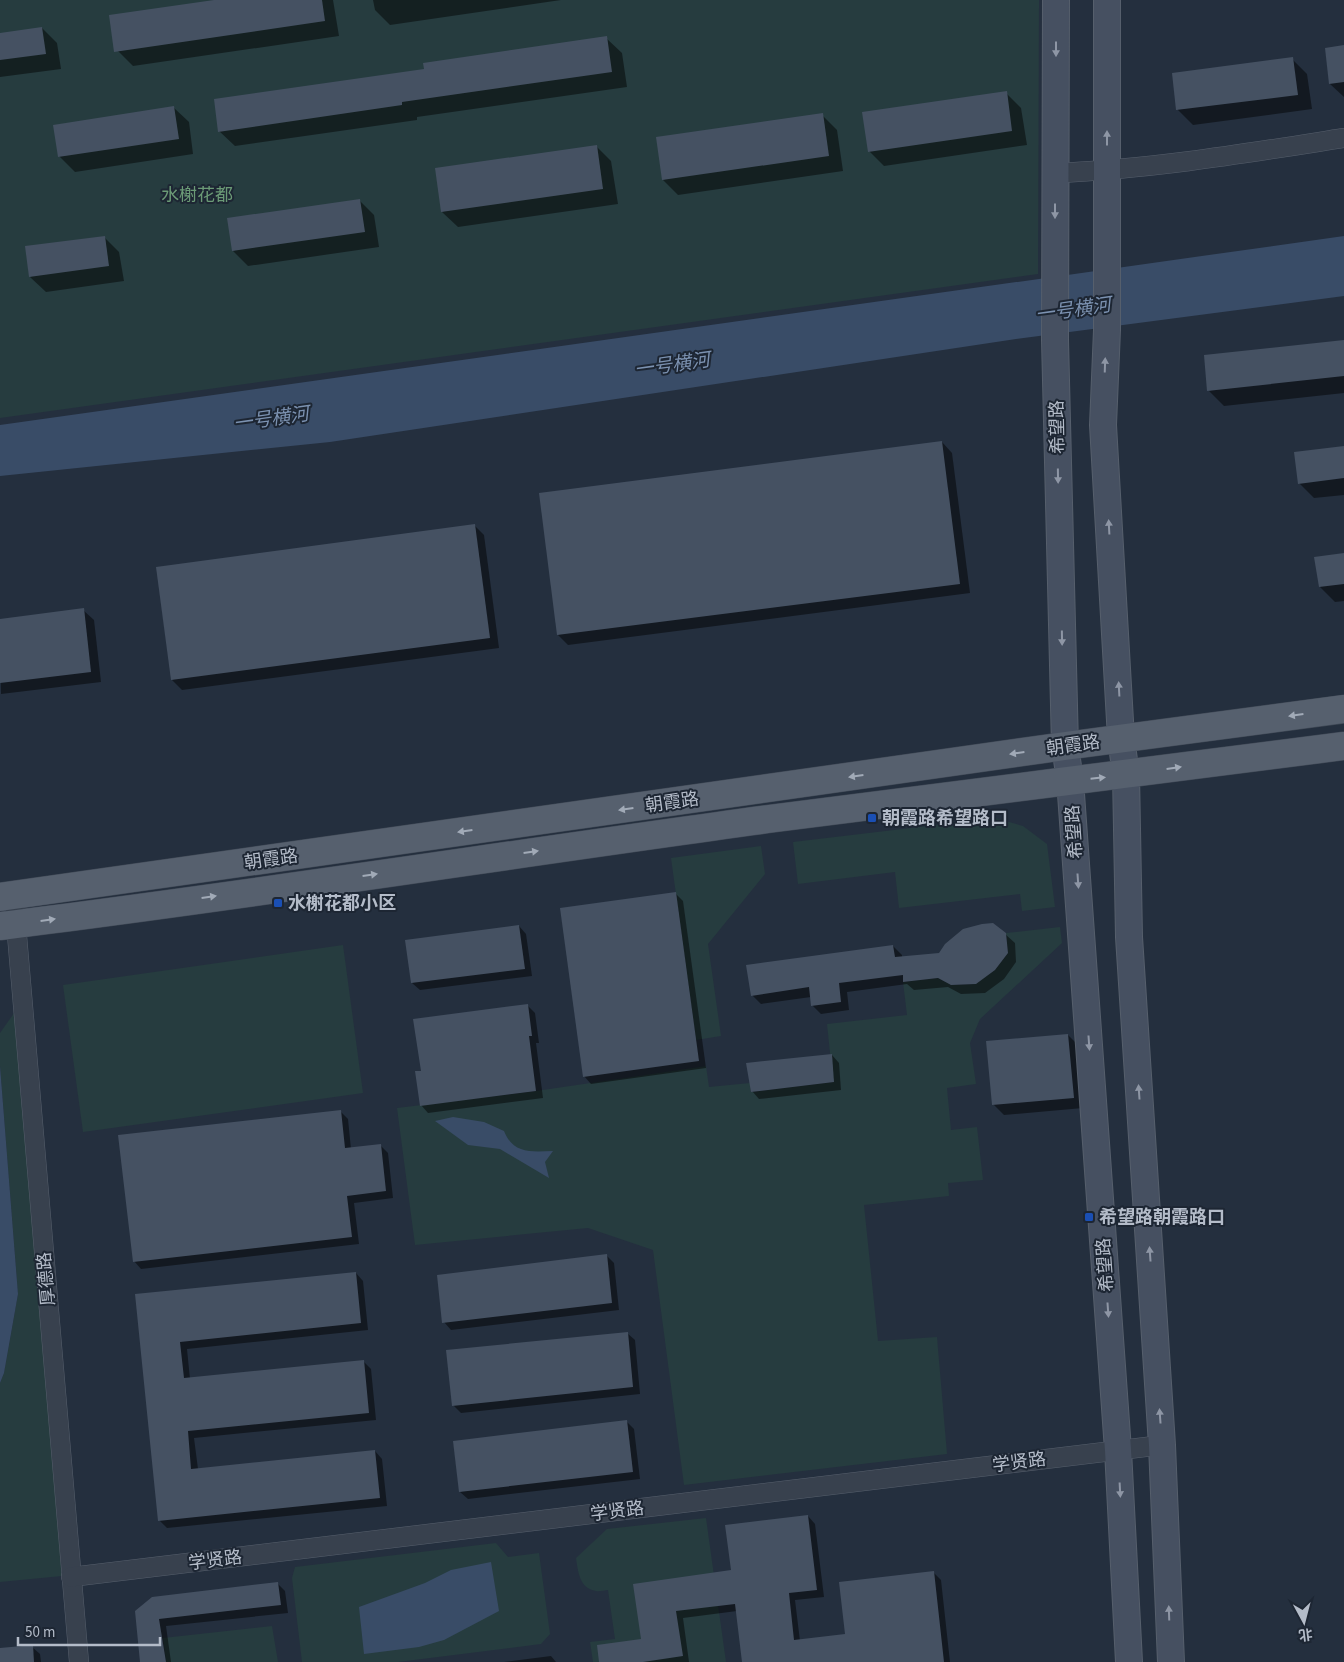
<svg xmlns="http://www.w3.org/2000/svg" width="1344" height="1662" font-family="'Source Sans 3','Noto Sans SC',sans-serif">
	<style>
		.green { fill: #263c3f }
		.water { fill: #394c67 }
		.shadow { fill: #0007 }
		.building { fill: #455162 }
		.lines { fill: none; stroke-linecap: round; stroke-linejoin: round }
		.street-casing { stroke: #565f6c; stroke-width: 20 }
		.secondary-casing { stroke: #565f6c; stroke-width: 28 }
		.primary-casing { stroke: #414a57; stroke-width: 29 }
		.street { stroke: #38414e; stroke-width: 19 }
		.secondary { stroke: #465061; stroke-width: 26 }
		.primary { stroke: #56606e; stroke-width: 28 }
		.oneway { fill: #8e96a5 }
		.oneway2 { fill: #a1aab7 }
		.transit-dot { fill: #1a4fb4; stroke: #1d2633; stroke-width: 2 }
		.labels { text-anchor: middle; stroke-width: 4; stroke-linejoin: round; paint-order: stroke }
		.park-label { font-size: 18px; fill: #6b9a76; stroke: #1d2633 }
		.street-label { font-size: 18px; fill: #b4bcc9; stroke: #1d2633 }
		.poi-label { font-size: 18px; font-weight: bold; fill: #b4bcc9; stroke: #1d2633; text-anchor: start }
		.water-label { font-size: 19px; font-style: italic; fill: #7c92b1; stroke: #1d2633 }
	</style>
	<rect width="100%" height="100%" fill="#242f3e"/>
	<!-- green -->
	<g class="green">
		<path d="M 0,0 L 1039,0 L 1038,274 L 0,418 Z"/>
		<path d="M 995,818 L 1023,826 L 1047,844 L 1055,907 L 1022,911 L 1020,894 L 899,908 L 895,872 L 798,884 L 793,842 Z"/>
		<path d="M 761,846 L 765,874 L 708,944 L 721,1036 L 696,1040 L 671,858 Z"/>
		<path d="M 1060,927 L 1062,943 L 980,1019 L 970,1043 L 976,1084 L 947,1088 L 951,1130 L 977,1127 L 983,1180 L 948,1183 L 949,1196 L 864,1205 L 878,1341 L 937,1337 L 947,1454 L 684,1485 L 653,1250 L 588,1228 L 415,1245 L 397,1108 L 536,1091 L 706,1066 L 709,1087 L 750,1083 L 751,1092 L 833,1082 L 827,1024 L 907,1015 L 903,982 L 938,978 L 951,985 L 975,984 L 995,970 L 1008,953 L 1006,933 Z"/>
		<path d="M 343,945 L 363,1093 L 83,1132 L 63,985 Z"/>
		<path d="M 17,1009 L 62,1576 L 0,1582 L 0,1383 L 4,1373 L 18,1294 L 0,1066 L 0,1033 Z"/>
		<path d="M 706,1518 L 726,1662 L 593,1662 L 590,1642 L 615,1639 L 608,1590 C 605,1590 599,1592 596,1591 C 579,1588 578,1571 576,1558 L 607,1529 Z"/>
		<path d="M 496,1543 L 508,1557 L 539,1553 L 550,1634 L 541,1644 L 398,1662 L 302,1662 L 292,1578 L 295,1567 Z"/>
		<path d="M 272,1626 L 278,1662 L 166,1662 L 163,1638 Z"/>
	</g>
	<!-- water -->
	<g class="water">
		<path d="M 1344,236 L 1344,296 L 1016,339 L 330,442 L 0,476 L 0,425 Z"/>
		<path d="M 0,1066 L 18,1294 L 4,1373 L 0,1383 Z"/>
		<path d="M 453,1117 L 484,1122 L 504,1131 C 513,1154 531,1152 553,1151 L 545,1162 L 549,1178 L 500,1149 L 468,1145 L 435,1121 Z"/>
		<path d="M 491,1562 L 499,1611 L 444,1640 L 419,1647 L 364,1654 L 359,1607 L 425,1583 L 451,1570 Z"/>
	</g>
	<!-- shadow -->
	<g class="shadow">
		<path d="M 223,0 L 333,0 L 339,36 L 133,66 L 118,51 Z"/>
		<path d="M 373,0 L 561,0 L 390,25 L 375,10 Z"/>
		<path d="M 42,28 L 57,43 L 61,69 L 0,77 L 0,34 Z"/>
		<path d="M 606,38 L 622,53 L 627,87 L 417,117 L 417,120 L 235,146 L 219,131 L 425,70 Z"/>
		<path d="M 1344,46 L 1344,97 L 1330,84 Z"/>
		<path d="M 1292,59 L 1307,74 L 1312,109 L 1193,125 L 1178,110 L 1173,74 Z"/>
		<path d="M 1006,93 L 1021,108 L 1027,145 L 884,166 L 869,151 Z"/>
		<path d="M 173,107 L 189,122 L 193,154 L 75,172 L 59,156 Z"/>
		<path d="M 822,115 L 837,130 L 843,171 L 678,195 L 663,180 Z"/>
		<path d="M 596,146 L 611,161 L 618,204 L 458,227 L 442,212 Z"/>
		<path d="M 359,200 L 374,215 L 379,247 L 248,266 L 233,251 Z"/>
		<path d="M 104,237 L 119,252 L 124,281 L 46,292 L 30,277 Z"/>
		<path d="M 1344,341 L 1344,393 L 1224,406 L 1209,391 Z"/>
		<path d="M 942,442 L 952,453 L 970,593 L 568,645 L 558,635 Z"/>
		<path d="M 1344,447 L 1344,495 L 1314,498 L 1299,483 Z"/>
		<path d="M 474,525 L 484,535 L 499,648 L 182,690 L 172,680 Z"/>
		<path d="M 1344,554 L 1344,601 L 1335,602 L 1320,587 Z"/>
		<path d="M 83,610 L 94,620 L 101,682 L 1,694 L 0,620 Z"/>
		<path d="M 676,894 L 683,901 L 706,1068 L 591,1084 L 584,1076 Z"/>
		<path d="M 519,926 L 526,934 L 532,976 L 420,990 L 412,983 Z"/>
		<path d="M 1005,934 L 1015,943 L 1016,962 L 1004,979 L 985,993 L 961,994 L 948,987 L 914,990 L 907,984 L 847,992 L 849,1010 L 821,1014 L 812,1005 L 811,997 L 761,1004 L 752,995 L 893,946 L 902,955 L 902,958 L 940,955 Z"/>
		<path d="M 527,1005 L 535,1013 L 539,1043 L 536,1043 L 543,1098 L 428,1113 L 421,1105 L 422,1072 Z"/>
		<path d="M 1068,1035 L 1078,1045 L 1083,1108 L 1004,1115 L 993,1104 Z"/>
		<path d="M 832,1055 L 839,1063 L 841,1090 L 759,1099 L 752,1091 Z"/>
		<path d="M 340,1111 L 348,1119 L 351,1149 L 380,1145 L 388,1153 L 393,1198 L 354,1203 L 359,1244 L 141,1269 L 134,1261 Z"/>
		<path d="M 606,1255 L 614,1263 L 619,1310 L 451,1330 L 444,1322 Z"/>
		<path d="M 356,1273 L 363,1281 L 368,1330 L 187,1349 L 190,1379 L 363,1361 L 371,1369 L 376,1420 L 194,1438 L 198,1469 L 375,1451 L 382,1459 L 387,1506 L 167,1528 L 159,1520 L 137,1295 Z"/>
		<path d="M 627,1333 L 635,1340 L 640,1394 L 461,1413 L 453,1405 Z"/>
		<path d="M 626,1421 L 634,1429 L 640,1479 L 468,1499 L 460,1492 Z"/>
		<path d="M 808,1516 L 815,1524 L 824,1597 L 795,1600 L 800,1641 L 846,1635 L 933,1572 L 941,1580 L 950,1662 L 743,1662 L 737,1611 L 683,1618 L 689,1662 L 601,1662 L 643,1640 L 634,1585 L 732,1571 Z"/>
		<path d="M 277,1583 L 285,1591 L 288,1613 L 166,1626 L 171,1662 L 142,1662 L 136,1612 L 152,1598 Z"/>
		<path d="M 32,1647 L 40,1654 L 41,1662 L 0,1662 L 0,1649 Z"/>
		<path d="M 551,1656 L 556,1662 L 504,1662 Z"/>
	</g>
	<!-- building -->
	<g class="building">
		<path d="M 214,0 L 322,0 L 325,21 L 114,52 L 109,15 Z"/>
		<path d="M 42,27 L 46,54 L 0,60 L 0,33 Z"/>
		<path d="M 607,36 L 612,72 L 402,102 L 402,105 L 218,132 L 214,99 L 424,69 L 423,63 Z"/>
		<path d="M 1344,45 L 1344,82 L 1329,84 L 1325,48 Z"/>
		<path d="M 1293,57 L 1298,95 L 1176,110 L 1172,73 Z"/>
		<path d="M 1007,91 L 1012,131 L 868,152 L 862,112 Z"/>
		<path d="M 174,106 L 179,139 L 58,157 L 53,125 Z"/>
		<path d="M 823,113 L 829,156 L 662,180 L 656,137 Z"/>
		<path d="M 597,145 L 603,189 L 441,212 L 435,168 Z"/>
		<path d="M 360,199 L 365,232 L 232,251 L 227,218 Z"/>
		<path d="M 105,236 L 109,266 L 29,277 L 25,246 Z"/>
		<path d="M 1344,340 L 1344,376 L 1207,391 L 1204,355 Z"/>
		<path d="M 942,441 L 960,584 L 557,635 L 539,493 Z"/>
		<path d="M 1344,446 L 1344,478 L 1298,484 L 1294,452 Z"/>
		<path d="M 475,524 L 490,638 L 171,680 L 156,567 Z"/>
		<path d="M 1344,553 L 1344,584 L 1319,587 L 1314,557 Z"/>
		<path d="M 84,608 L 91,672 L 0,683 L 0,619 Z"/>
		<path d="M 676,892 L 699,1061 L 583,1077 L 560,908 Z"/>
		<path d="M 993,923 L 1006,933 L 1008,953 L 995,970 L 976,984 L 951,985 L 938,978 L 903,982 L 903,975 L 839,983 L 841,1002 L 811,1006 L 809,987 L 751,996 L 746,965 L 893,945 L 895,957 L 939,953 L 945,944 L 963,929 L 982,924 Z"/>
		<path d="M 519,925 L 525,969 L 411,983 L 405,940 Z"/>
		<path d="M 528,1004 L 532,1036 L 529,1036 L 536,1091 L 420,1106 L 415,1071 L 421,1071 L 413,1019 Z"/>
		<path d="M 1068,1034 L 1074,1098 L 992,1105 L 986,1041 Z"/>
		<path d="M 832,1054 L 834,1082 L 751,1092 L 746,1063 Z"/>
		<path d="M 341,1110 L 345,1148 L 381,1144 L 386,1191 L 347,1196 L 352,1237 L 133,1262 L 118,1135 Z"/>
		<path d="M 607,1254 L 612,1303 L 442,1323 L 437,1275 Z"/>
		<path d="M 356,1272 L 361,1323 L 180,1342 L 184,1378 L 364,1360 L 369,1413 L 188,1431 L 191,1469 L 375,1450 L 380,1498 L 158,1521 L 135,1294 Z"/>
		<path d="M 628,1332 L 633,1387 L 452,1406 L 446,1350 Z"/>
		<path d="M 627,1420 L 633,1472 L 459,1492 L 453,1441 Z"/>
		<path d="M 808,1515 L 817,1590 L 789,1593 L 794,1640 L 845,1634 L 839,1582 L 934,1571 L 944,1662 L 742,1662 L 735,1604 L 676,1611 L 683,1656 L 643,1662 L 599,1662 L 597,1645 L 641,1639 L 633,1584 L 731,1570 L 725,1525 Z"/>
		<path d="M 278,1582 L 281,1605 L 159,1619 L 166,1662 L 140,1662 L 135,1611 L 152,1597 Z"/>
		<path d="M 33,1645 L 34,1662 L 0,1662 L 0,1648 Z"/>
	</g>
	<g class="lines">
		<defs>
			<g id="street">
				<path d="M 1055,173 C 1153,169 1248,153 1344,138"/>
				<path d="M 15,912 L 79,1662"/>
				<path d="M 71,1577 L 1162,1445"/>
			</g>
			<g id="secondary">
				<path d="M 1056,0 L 1055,340 L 1065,746 L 1070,780 L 1118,1450 L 1129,1662"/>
				<path d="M 1107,0 L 1107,330 L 1103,425 L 1121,738 L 1126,775 L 1129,937 L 1162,1445 L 1171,1662"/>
			</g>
			<g id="primary">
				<path d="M 0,897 L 1065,746 L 1344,709"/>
				<path d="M 0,926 C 259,894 517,853 776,818 C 965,793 1155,771 1344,746"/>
			</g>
		</defs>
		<!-- street casing -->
		<use href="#street" class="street-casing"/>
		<!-- secondary casing -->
		<use href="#secondary" class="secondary-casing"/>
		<!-- primary casing -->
		<use href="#primary" class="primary-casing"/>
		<!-- street -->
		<use href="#street" class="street"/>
		<!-- secondary -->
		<use href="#secondary" class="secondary"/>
		<!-- primary -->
		<use href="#primary" class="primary"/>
	</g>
	<!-- one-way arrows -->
	<defs><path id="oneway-solid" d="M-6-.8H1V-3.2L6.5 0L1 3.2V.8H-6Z" transform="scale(1.25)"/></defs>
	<g class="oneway">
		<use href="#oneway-solid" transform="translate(1056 49) rotate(90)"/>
		<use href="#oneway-solid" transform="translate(1107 138) rotate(-90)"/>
		<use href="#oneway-solid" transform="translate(1055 211) rotate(90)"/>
		<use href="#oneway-solid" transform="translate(1105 365) rotate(-88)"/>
		<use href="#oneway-solid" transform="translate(1058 476) rotate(89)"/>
		<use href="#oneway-solid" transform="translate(1109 527) rotate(-93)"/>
		<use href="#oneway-solid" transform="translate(1062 638) rotate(89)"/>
		<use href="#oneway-solid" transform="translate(1119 689) rotate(-93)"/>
		<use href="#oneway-solid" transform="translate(1078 881) rotate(86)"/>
		<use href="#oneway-solid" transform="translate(1089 1043) rotate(86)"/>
		<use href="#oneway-solid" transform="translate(1139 1092) rotate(-94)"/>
		<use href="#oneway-solid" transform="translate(1150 1254) rotate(-94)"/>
		<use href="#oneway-solid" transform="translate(1108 1310) rotate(86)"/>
		<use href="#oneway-solid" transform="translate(1160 1416) rotate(-94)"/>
		<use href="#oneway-solid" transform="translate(1120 1490) rotate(87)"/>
		<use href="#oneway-solid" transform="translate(1169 1613) rotate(-92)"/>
	</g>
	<g class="oneway2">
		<use href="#oneway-solid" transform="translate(1296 715) rotate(172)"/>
		<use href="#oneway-solid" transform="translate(1017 753) rotate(172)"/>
		<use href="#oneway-solid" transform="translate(1174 768) rotate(-8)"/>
		<use href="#oneway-solid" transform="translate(856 776) rotate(172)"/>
		<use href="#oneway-solid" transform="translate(1098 778) rotate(-6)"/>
		<use href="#oneway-solid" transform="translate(626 809) rotate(172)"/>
		<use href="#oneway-solid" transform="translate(465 831) rotate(172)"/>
		<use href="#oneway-solid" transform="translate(531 852) rotate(-8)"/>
		<use href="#oneway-solid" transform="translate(370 875) rotate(-8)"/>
		<use href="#oneway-solid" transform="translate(209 897) rotate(-8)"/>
		<use href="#oneway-solid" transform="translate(48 920) rotate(-8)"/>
	</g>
	<!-- markers -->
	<g class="transit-dot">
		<rect x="867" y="813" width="10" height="10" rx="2.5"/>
		<rect x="273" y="898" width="10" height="10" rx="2.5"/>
		<rect x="1084" y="1212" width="10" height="10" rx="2.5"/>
	</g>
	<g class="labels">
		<!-- park labels -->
		<g class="park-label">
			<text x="197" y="201">水榭花都</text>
		</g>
		<!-- street labels -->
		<g class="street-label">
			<text transform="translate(1057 427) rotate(-91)" y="6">希望路</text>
			<text transform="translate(1073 745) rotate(-8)" y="6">朝霞路</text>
			<text transform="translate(672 802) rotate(-8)" y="6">朝霞路</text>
			<text transform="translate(1074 832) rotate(-94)" y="6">希望路</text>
			<text transform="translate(271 859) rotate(-8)" y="6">朝霞路</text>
			<text transform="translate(1105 1265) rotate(-94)" y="6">希望路</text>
			<text transform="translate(46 1279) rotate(-95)" y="6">厚德路</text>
			<text transform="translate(1019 1462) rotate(-7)" y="6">学贤路</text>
			<text transform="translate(617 1511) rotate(-7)" y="6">学贤路</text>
			<text transform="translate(215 1560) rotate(-7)" y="6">学贤路</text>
		</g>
		<!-- poi labels -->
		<g class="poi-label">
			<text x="882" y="824">朝霞路希望路口</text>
			<text x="288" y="909">水榭花都小区</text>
			<text x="1099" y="1223">希望路朝霞路口</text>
		</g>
		<!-- water labels -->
		<g class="water-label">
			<text transform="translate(1073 309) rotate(-8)" y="7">一号横河</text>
			<text transform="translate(672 364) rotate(-8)" y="7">一号横河</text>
			<text transform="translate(271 418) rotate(-8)" y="7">一号横河</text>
		</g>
	</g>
	<!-- north arrow -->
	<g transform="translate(1304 1622) rotate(173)" stroke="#1d2633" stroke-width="4" paint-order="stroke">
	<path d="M0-4L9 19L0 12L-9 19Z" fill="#b4bcc9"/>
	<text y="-8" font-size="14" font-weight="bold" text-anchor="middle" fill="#b4bcc9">北</text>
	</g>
	<!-- scale -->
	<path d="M18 1637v8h142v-8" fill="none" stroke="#b4bcc9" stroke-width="2.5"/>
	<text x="25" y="1637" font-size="15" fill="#b4bcc9" stroke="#1d2633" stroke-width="4" paint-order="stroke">50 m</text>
</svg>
